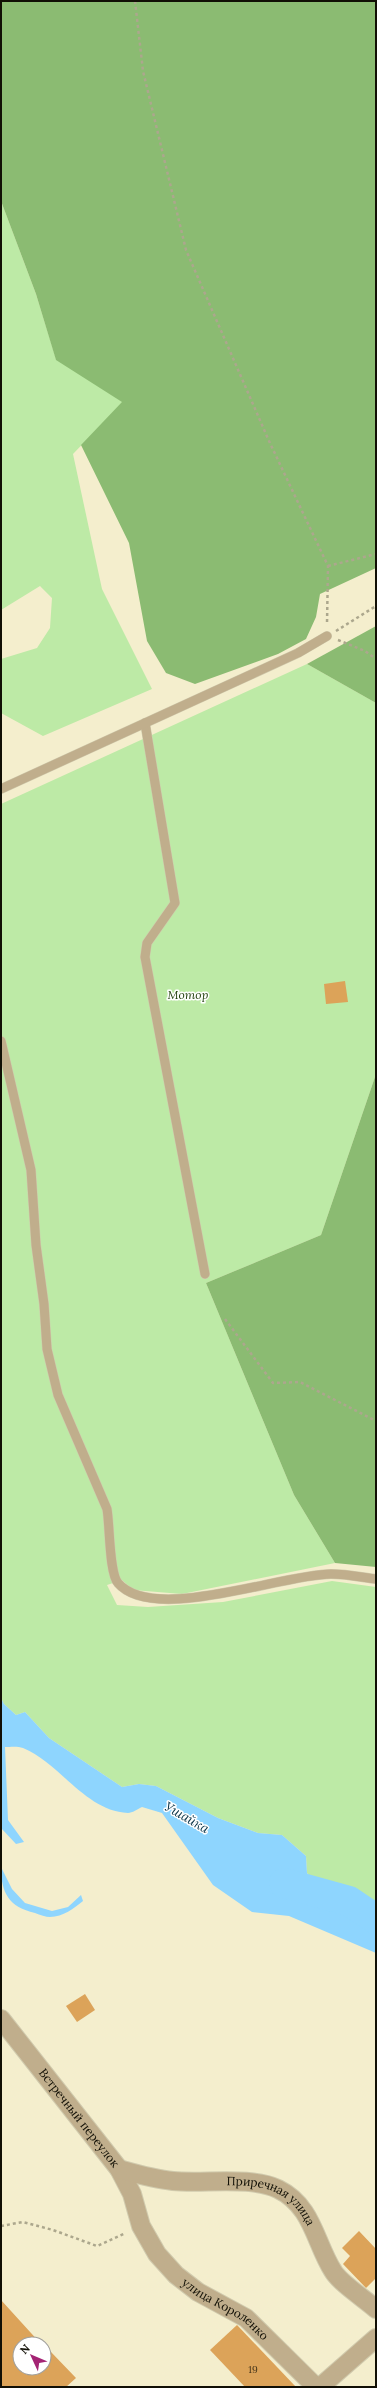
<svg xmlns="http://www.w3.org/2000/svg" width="377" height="2388" font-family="Lora,serif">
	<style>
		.green { fill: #bdeaa6 }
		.forest { fill: #8bbb72 }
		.water { fill: #8ed5fe }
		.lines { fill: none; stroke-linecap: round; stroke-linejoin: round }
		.river { stroke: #8ed5fe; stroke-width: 30 }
		.building { fill: #dca359 }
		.lane-casing { stroke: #d0caad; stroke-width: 10 }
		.street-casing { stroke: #d0caad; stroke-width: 20 }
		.path { stroke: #aca78d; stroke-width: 2.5; stroke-dasharray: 3 3; stroke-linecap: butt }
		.lane { stroke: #c0ae8c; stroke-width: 9 }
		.street { stroke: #c0ae8c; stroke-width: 18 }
		.labels { text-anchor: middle; stroke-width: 3; stroke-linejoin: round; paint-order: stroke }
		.number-label { font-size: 10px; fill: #44341a }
		.park-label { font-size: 12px; font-style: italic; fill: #254411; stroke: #fff }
		.street-label { font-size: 12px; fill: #110f05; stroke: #fff }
		.water-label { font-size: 13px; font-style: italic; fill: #063145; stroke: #fff }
	</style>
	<rect width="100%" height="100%" fill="#f4eecd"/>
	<!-- green -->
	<g class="green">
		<path d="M 1,201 L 36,294 L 56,359 L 123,402 L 73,454 L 102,589 L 152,689 L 43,736 L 1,713 L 1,659 L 37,648 L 50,628 L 52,598 L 40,586 L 1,610 Z"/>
		<path d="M 307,664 L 376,703 L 376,1074 L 321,1235 L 206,1283 L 294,1495 L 335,1563 L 182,1594 L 133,1590 L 122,1580 L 107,1585 L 117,1605 L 148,1607 L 223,1602 L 332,1581 L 376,1587 L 376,1923 L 333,1906 L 307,1873 L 306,1856 L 282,1835 L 258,1833 L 218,1818 L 156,1786 L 139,1784 L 122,1787 L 49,1738 L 25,1712 L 16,1715 L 4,1704 L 1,1698 L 1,804 Z"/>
	</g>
	<!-- forest -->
	<g class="forest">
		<path d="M 1,1 L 376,1 L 376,568 L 320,594 L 316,617 L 306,639 L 278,654 L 195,684 L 166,673 L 147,641 L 129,543 L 81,445 L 122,402 L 56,360 L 36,294 L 1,201 Z"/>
		<path d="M 376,626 L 376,703 L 307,664 Z"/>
		<path d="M 376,1074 L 376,1567 L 335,1563 L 294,1495 L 206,1283 L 321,1235 Z"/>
	</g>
	<!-- water -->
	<g class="water">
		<path d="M 1,1698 L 4,1704 L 16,1715 L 25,1712 L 49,1738 L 122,1787 L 139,1784 L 156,1786 L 218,1818 L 258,1833 L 282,1835 L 306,1856 L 307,1873 L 333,1906 L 376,1923 L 376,1953 L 289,1916 L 252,1912 L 213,1885 L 162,1813 L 142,1807 C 138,1809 132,1813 128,1813 C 85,1811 60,1763 23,1748 C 18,1746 10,1747 5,1747 L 8,1820 L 24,1842 L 16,1844 L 1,1828 Z"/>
		<path d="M 1,1867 L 12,1889 L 25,1903 L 52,1911 L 68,1907 L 81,1895 L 83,1901 C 74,1908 63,1917 50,1917 C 46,1917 40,1915 35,1913 C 9,1907 1,1893 1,1867 Z"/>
	</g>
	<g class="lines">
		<!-- river -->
		<path class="river" d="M 284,1883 L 349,1901 L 376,1919"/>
	</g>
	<!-- building -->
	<g class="building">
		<path d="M 345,981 L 348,1002 L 326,1004 L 324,984 Z"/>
		<path d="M 85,1994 L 95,2010 L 77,2022 L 66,2006 Z"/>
		<path d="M 359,2231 L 376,2249 L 376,2278 L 366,2288 L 343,2264 L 350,2256 L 342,2248 Z"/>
		<path d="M 1,2300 L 41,2344 L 20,2344 L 20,2368 L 44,2368 L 44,2348 L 49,2354 L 51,2352 L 76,2378 L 66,2387 L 1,2387 Z"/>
		<path d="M 237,2325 L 238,2326 L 296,2387 L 245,2387 L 210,2350 Z"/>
	</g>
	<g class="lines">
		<defs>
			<g id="lane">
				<path d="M 145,723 L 175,903 L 147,943 L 145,957 L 205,1274"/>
				<path d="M 1,789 L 298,653 L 327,636"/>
				<path d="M 1,1041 L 31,1170 L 36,1245 L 44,1304 L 47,1349 L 58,1395 L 107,1509 C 110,1526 109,1573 118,1583 C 153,1624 282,1574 331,1574 C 345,1574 361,1577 376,1579"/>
			</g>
			<g id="street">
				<path id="s1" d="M 1,2019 L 119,2169 L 132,2194 L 141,2226 L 157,2254 L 176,2275 L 198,2292 L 246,2318 L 316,2387"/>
				<path id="s2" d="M 119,2169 C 137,2174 154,2179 173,2181 C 203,2184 252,2176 278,2189 C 313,2206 315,2243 333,2271 C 339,2282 366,2300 376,2309"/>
				<path d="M 320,2387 L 376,2338"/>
			</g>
		</defs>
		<!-- lane casing -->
		<use href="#lane" class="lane-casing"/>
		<!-- street casing -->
		<use href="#street" class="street-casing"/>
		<!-- path -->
		<g class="path">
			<path d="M 135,1 L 143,71 L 186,250 L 269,441 L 328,566 L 327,624"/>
			<path d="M 328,566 L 376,554"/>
			<path d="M 336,631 L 376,606"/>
			<path d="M 338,640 L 365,651 L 376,659"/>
			<path d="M 225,1319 L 273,1383 L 300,1382 L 376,1421"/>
			<path d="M 1,2226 L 23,2222 L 53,2230 L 97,2246 L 126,2233"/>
		</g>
		<!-- lane -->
		<use href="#lane" class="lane"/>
		<!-- street -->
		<use href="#street" class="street"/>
	</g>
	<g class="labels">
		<!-- number labels -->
		<g class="number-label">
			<text x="253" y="2373">19</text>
		</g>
		<!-- park labels -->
		<g class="park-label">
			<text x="188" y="999">Мотор</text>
		</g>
		<!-- street labels -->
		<g class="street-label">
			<text dy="4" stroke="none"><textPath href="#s1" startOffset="126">Встречный переулок</textPath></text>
			<text dy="4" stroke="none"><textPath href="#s2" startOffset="160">Приречная улица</textPath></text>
			<text dy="4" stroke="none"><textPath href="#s1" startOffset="373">улица Короленко</textPath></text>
		</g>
		<!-- water labels -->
		<g class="water-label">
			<text transform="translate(187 1817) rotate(30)" y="5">Ушайка</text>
		</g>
	</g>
	<!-- border -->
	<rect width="377" height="2388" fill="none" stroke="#110f05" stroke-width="4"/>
	<!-- north arrow -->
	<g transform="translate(32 2356) rotate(314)"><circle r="19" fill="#ffffff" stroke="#a09f9b"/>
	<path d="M0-3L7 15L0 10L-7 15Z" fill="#a42474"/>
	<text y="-6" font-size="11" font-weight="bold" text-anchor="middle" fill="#110f05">N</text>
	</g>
</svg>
